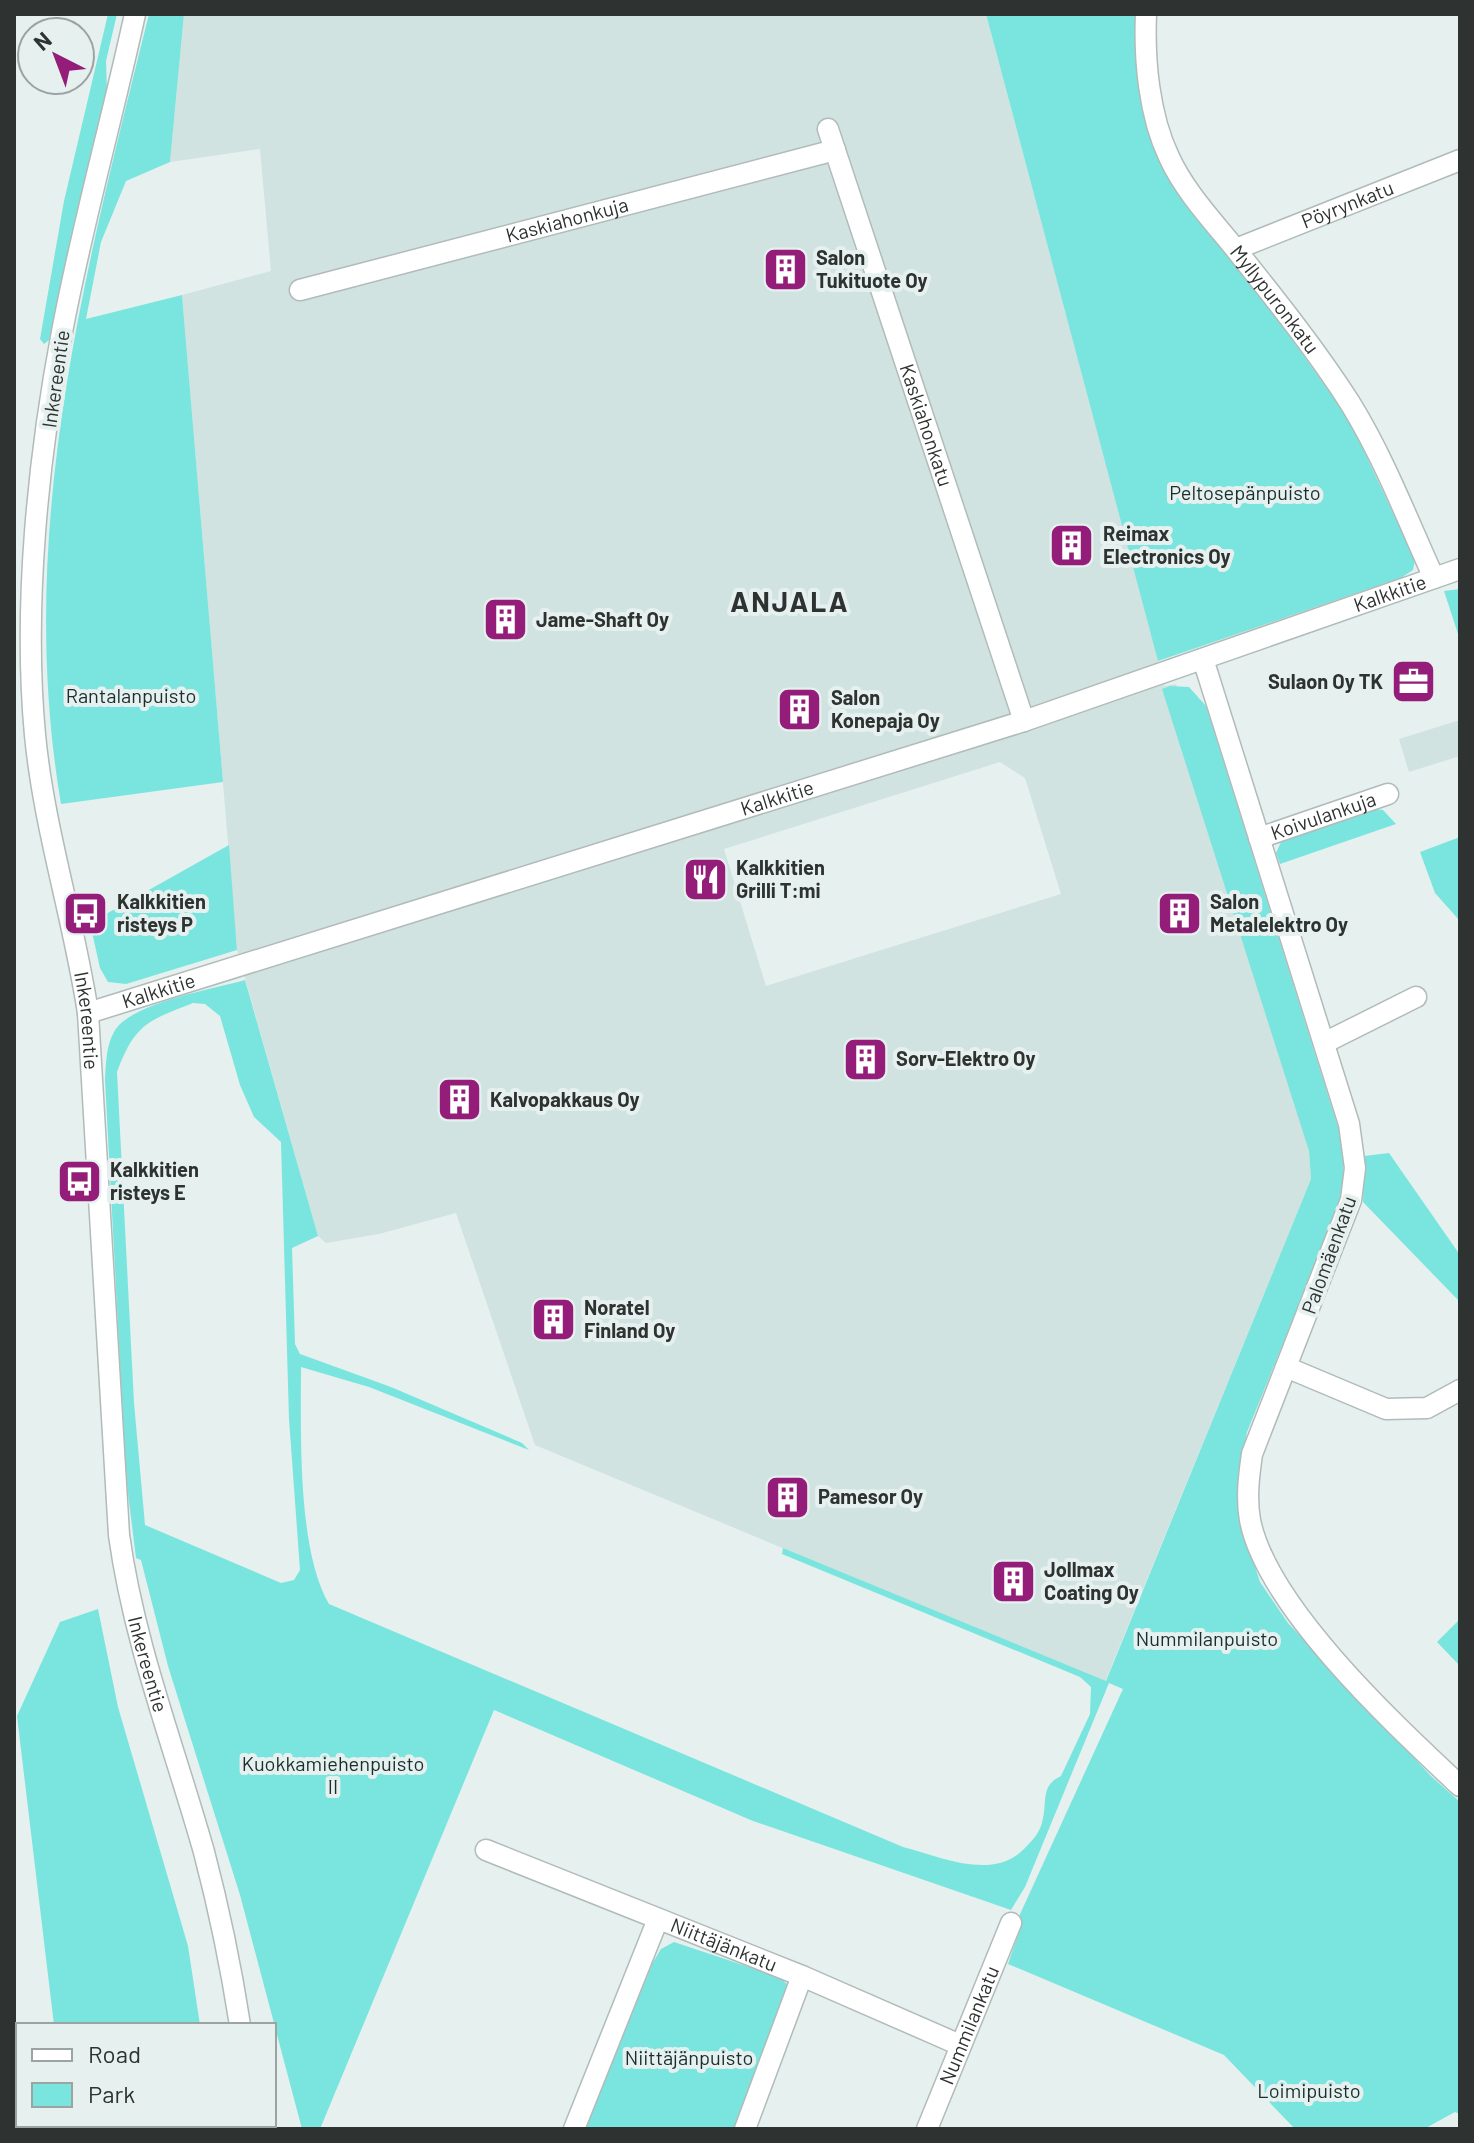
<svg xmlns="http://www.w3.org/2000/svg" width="1474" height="2143" font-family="Barlow,sans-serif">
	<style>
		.built { fill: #d0e3e1; fill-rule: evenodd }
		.green { fill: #7ae5de; fill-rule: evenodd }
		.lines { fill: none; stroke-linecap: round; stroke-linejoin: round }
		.minor-casing { stroke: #b1bbba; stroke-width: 23 }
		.minor { stroke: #fff; stroke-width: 20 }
		.labels { text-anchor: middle; stroke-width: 8; stroke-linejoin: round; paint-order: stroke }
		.street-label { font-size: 20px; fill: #2e3231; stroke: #e5f0ef }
		.poi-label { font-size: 20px; font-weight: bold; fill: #2e3231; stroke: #e5f0ef; text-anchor: start }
		.park-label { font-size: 20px; fill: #1a2e2d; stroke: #e5f0ef }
		.district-label { font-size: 28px; font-weight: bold; letter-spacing: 2px; fill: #2e3231; stroke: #e5f0ef }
	</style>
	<rect width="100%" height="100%" fill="#e5f0ef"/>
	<!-- built -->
	<g class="built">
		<path d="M 184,14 L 986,14 L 1165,686 L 1176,684 L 1199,754 L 1309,1151 L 1311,1179 L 1105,1682 L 535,1445 L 456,1213 L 379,1234 L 326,1243 L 318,1236 L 237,950 L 182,295 L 271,271 L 260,149 L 170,162 ZM 1000,762 L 1025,778 L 1061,894 L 766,986 L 724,849 Z"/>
		<path d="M 1460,720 L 1460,756 L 1409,772 L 1399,739 Z"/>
	</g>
	<!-- green -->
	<g class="green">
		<path d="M 108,14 L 117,14 L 106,61 L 107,92 L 49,340 L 44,344 L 40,339 L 64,201 Z"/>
		<path d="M 149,14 L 184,14 L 170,162 L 126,181 L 101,242 L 86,319 L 182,295 L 223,782 L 61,804 C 15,532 84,276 149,14 Z"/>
		<path d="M 986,14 L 1139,14 L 1145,115 L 1252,284 L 1349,419 L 1415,560 L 1413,570 L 1401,578 L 1158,661 Z"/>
		<path d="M 1460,589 L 1460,640 L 1444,591 Z"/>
		<path d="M 1170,686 L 1189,687 L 1206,706 L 1342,1140 L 1344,1182 L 1340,1204 L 1247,1432 L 1237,1488 L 1239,1516 L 1260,1582 L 1288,1623 L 1431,1776 L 1460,1802 L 1460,2114 L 1455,2112 L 1424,2129 L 1295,2129 L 1224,2055 L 1008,1964 L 1020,1929 L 1016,1923 L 1123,1689 L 1109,1683 L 1025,1887 L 1011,1910 L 753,1821 L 494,1710 L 320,2129 L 302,2129 L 240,1895 L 168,1666 L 141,1560 L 136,1558 L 126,1477 L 105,1080 C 106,1064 106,1046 114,1032 C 129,1003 214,989 245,980 L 318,1236 L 292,1248 L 295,1344 L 300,1354 L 391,1387 L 522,1443 L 529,1450 L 369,1387 L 301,1367 C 301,1431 297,1550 329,1604 L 903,1847 C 942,1857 992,1881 1024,1849 C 1034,1839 1041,1831 1043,1818 C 1047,1800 1041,1785 1061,1776 L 1090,1714 L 1091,1687 L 1080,1677 L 782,1554 L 783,1548 L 1106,1681 L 1311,1179 L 1309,1151 L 1162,689 ZM 193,1003 L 205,1004 L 220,1016 L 240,1085 L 254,1117 L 281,1142 L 289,1419 L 300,1570 L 294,1580 L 281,1583 L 145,1525 L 134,1403 L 117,1072 C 135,1024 147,1021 193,1003 Z"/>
		<path d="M 1371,808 L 1383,810 L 1396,824 L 1280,864 L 1276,853 L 1282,840 Z"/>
		<path d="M 1460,837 L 1460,921 L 1435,893 L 1420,852 Z"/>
		<path d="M 229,845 L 237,950 L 126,984 L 108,982 L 100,968 L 90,923 Z"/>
		<path d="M 1389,1153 L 1460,1255 L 1460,1302 L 1363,1202 L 1364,1156 Z"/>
		<path d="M 98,1609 L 118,1707 L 188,1946 L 200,2025 L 54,2025 L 17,1716 L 60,1622 Z"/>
		<path d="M 1458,1621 L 1460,1623 L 1460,1666 L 1437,1642 Z"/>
		<path d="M 674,1942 L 779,1977 L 787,1984 L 788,1994 L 737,2129 L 585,2129 L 653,1962 L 661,1949 Z"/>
		<path d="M 27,2125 L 205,2125 L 205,2129 L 26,2129 Z"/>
	</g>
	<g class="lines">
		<defs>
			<g id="minor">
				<path id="s1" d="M 135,14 C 112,120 82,225 62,332 C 38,458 23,606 35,735 C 44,829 74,920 88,1013 L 119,1535 C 134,1644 174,1746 204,1852 C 219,1909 231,1967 240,2025"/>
				<path id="s2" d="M 1146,14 C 1144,60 1149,115 1169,157 C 1185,192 1213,221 1237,251 C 1276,300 1316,350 1350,403 C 1384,458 1407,519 1434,578"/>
				<path id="s3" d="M 828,129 L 1024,721"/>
				<path id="s4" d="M 1236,249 L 1460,160"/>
				<path id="s5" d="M 300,290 L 835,150"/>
				<path d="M 1203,659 L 1349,1124 L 1355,1168 L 1351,1200 L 1252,1454 C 1249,1475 1246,1498 1250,1520 C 1267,1607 1395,1725 1460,1786"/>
				<path id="s6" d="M 1259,838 L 1388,794"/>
				<path id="s7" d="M 88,1013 L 1024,721 L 1460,569"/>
				<path d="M 1324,1043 L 1416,997"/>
				<path d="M 1286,1367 L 1386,1409 L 1427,1408 L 1460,1390"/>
				<path id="s8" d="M 486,1850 L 802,1976 L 960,2045"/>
				<path d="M 248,2129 L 248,2125"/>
				<path d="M 574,2129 L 658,1919"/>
				<path d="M 745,2129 L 802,1976"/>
				<path id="s9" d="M 927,2129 L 1011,1923"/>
			</g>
		</defs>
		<!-- minor casing -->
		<use href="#minor" class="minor-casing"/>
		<!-- minor -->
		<use href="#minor" class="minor"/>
	</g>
	<!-- icons -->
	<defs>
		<symbol id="building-square" viewBox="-11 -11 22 22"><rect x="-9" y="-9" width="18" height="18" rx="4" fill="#941d79" stroke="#e5f0ef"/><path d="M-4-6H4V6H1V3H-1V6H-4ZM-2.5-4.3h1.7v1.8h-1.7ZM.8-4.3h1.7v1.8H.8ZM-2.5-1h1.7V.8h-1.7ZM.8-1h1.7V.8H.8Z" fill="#fff"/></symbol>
		<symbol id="office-square" viewBox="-11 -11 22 22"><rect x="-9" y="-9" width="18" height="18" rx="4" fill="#941d79" stroke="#e5f0ef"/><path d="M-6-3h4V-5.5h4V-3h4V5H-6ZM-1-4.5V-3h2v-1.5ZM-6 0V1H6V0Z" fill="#fff"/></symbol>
		<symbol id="restaurant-square" viewBox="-11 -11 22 22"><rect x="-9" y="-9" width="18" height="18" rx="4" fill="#941d79" stroke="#e5f0ef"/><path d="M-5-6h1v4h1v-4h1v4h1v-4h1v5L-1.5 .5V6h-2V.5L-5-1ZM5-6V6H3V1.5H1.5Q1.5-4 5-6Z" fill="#fff"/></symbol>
		<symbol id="bus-square" viewBox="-11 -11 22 22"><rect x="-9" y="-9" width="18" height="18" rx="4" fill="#941d79" stroke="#e5f0ef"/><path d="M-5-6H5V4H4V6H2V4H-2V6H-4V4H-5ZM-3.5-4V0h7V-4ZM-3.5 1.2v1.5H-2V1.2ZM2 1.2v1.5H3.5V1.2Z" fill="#fff"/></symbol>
	</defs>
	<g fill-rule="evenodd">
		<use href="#building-square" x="760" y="244" width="51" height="51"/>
		<use href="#building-square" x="1046" y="520" width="51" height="51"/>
		<use href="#building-square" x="480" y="594" width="51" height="51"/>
		<use href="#office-square" x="1388" y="656" width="51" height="51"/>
		<use href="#building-square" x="774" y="684" width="51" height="51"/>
		<use href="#restaurant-square" x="680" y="854" width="51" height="51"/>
		<use href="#bus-square" x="60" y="888" width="51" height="51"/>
		<use href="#building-square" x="1154" y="888" width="51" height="51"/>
		<use href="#building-square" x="840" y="1034" width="51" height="51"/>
		<use href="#building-square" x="434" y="1074" width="51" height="51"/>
		<use href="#bus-square" x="54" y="1156" width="51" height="51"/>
		<use href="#building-square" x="528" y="1294" width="51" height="51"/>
		<use href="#building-square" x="762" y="1472" width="51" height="51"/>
		<use href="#building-square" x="988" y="1556" width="51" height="51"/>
	</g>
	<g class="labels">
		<!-- street labels -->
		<g class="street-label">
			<text dy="7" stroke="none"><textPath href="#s4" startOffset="120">Pöyrynkatu</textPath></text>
			<text dy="7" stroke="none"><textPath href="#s5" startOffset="276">Kaskiahonkuja</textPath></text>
			<text dy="7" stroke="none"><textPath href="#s2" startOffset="324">Myllypuronkatu</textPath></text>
			<text transform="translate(56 379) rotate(-82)" y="7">Inkereentie</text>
			<text dy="7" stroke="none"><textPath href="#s3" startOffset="312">Kaskiahonkatu</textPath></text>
			<text dy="7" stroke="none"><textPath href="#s7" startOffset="1368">Kalkkitie</textPath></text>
			<text dy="7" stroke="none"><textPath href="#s7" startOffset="722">Kalkkitie</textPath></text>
			<text dy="7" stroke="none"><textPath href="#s6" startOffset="68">Koivulankuja</textPath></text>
			<text dy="7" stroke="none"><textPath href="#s7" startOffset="74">Kalkkitie</textPath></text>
			<text dy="7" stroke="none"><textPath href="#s1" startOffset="1022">Inkereentie</textPath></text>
			<text transform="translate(1329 1255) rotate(-70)" y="7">Palomäenkatu</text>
			<text dy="7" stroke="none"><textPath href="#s1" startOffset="1670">Inkereentie</textPath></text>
			<text dy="7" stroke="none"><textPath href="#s8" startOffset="256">Niittäjänkatu</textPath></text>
			<text dy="7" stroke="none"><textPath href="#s9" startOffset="112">Nummilankatu</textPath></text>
		</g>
		<!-- poi labels -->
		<g class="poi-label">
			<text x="816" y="265">Salon<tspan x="816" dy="23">Tukituote Oy</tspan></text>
			<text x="1103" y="541">Reimax<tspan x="1103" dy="23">Electronics Oy</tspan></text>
			<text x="536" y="627">Jame-Shaft Oy</text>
			<text x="1383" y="689" text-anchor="end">Sulaon Oy TK</text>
			<text x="831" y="705">Salon<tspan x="831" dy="23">Konepaja Oy</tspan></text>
			<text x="736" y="875">Kalkkitien<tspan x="736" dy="23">Grilli T:mi</tspan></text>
			<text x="117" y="909">Kalkkitien<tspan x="117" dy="23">risteys P</tspan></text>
			<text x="1210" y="909">Salon<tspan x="1210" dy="23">Metalelektro Oy</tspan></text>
			<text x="896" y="1066">Sorv-Elektro Oy</text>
			<text x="490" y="1107">Kalvopakkaus Oy</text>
			<text x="110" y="1177">Kalkkitien<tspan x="110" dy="23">risteys E</tspan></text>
			<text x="584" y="1315">Noratel<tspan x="584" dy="23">Finland Oy</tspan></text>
			<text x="818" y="1504">Pamesor Oy</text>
			<text x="1044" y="1577">Jollmax<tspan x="1044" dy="23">Coating Oy</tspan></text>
		</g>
		<!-- park labels -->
		<g class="park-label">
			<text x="1245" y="500">Peltosepänpuisto</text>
			<text x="131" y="703">Rantalanpuisto</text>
			<text x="1207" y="1646">Nummilanpuisto</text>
			<text x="333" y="1771">Kuokkamiehenpuisto<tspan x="333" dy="23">II</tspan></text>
			<text x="689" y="2065">Niittäjänpuisto</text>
			<text x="1309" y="2098">Loimipuisto</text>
		</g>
		<!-- district labels -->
		<g class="district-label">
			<text x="790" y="612">ANJALA</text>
		</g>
	</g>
	<!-- border -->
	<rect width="1474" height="2143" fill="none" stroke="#2e3231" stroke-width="32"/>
	<!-- legend -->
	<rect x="16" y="2023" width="260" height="104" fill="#e5f0ef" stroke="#9ca4a3" stroke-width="2"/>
	<rect x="32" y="2049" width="40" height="12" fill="#ffffff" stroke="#9ca4a3" stroke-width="2"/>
	<text x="88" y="2063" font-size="24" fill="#2e3231">Road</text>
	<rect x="32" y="2083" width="40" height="24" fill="#7ae5de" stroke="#9ca4a3" stroke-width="2"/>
	<text x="88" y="2103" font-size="24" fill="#2e3231">Park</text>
	<!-- north arrow -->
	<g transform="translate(56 56) rotate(318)"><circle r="38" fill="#e5f0ef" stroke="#9ca4a3" stroke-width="2"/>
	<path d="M0-6L14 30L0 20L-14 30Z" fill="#941d79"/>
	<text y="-12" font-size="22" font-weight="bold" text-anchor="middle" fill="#2e3231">N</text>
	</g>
</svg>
